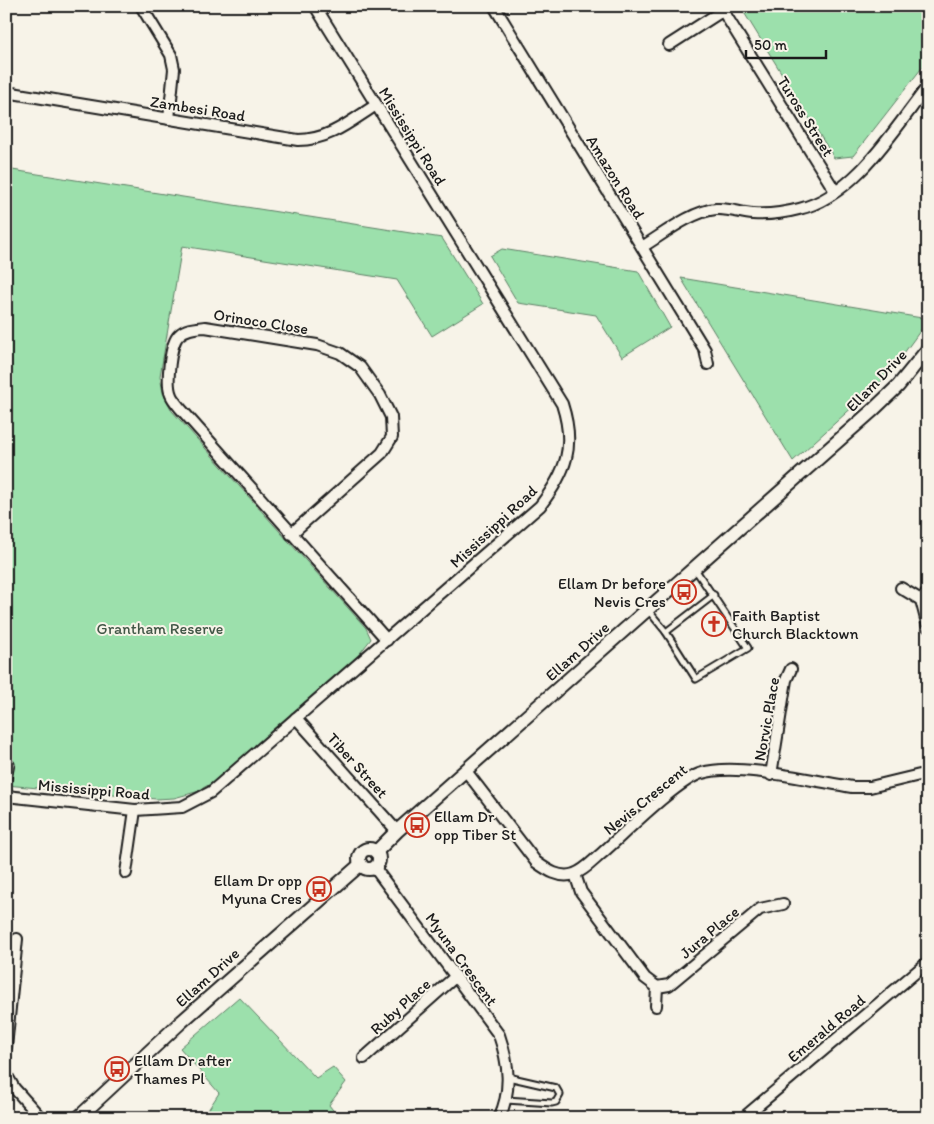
<svg xmlns="http://www.w3.org/2000/svg" width="934" height="1124" font-family="Itim,sans-serif">
	<style>
		.green { fill: #9ce0ac; stroke: #5c7e64 }
		.lines { fill: none; stroke-linecap: round; stroke-linejoin: round }
		.service-casing { stroke: #1c1c1c; stroke-width: 9 }
		.minor-casing { stroke: #1c1c1c; stroke-width: 14 }
		.tertiary-casing { stroke: #1c1c1c; stroke-width: 16 }
		.service { stroke: #f7f3e8; stroke-width: 5 }
		.minor { stroke: #f7f3e8; stroke-width: 10 }
		.tertiary { stroke: #f7f3e8; stroke-width: 12 }
		.labels { text-anchor: middle; stroke-width: 4; stroke-linejoin: round; paint-order: stroke }
		.street-label { font-size: 16px; fill: #1c1c1c; stroke: #f7f3e8 }
		.poi-label { font-size: 16px; fill: #1c1c1c; stroke: #f7f3e8; text-anchor: start }
		.park-label { font-size: 16px; fill: #425747; stroke: #f7f3e8 }
	</style>
	<rect width="100%" height="100%" fill="#f7f3e8"/>
	<filter id="ink" filterUnits="userSpaceOnUse"><feTurbulence type="fractalNoise" baseFrequency=".02" numOctaves="2"/><feDisplacementMap in="SourceGraphic" scale="10" xChannelSelector="R" yChannelSelector="G"/><feConvolveMatrix kernelMatrix="1 2 1 2 8 2 1 2 1" color-interpolation-filters="sRGB"/></filter>
	<g filter="url(#ink)">
		<!-- green -->
		<g class="green">
			<path d="M 740,6 L 928,6 L 928,60 L 853,156 L 834,158 Z"/>
			<path d="M 6,169 L 442,238 L 483,304 L 432,336 L 397,280 L 182,246 L 160,376 L 163,393 L 172,411 L 366,628 L 371,639 L 357,657 L 219,779 L 196,792 L 174,798 L 156,799 L 6,785 Z"/>
			<path d="M 502,249 L 638,271 L 670,327 L 622,357 L 596,315 L 518,303 L 490,256 Z"/>
			<path d="M 681,278 L 928,319 L 928,320 L 888,375 L 793,461 Z"/>
			<path d="M 239,997 L 316,1078 L 333,1067 L 346,1082 L 329,1105 L 339,1118 L 203,1118 L 219,1093 L 180,1048 Z"/>
		</g>
		<g class="lines">
			<defs>
				<g id="service">
					<path d="M 648,610 L 666,632 L 696,679 L 748,648 L 695,569"/>
					<path d="M 666,632 L 714,595"/>
					<path d="M 6,789 L 11,764"/>
					<path d="M 506,1100 L 552,1103 L 556,1102 L 560,1095 L 556,1088 L 508,1077"/>
				</g>
				<g id="minor">
					<path d="M 141,6 L 171,55 L 174,69 L 169,119"/>
					<path d="M 494,6 L 705,350 L 708,364"/>
					<path d="M 720,6 L 835,191"/>
					<path d="M 669,45 L 722,11"/>
					<path d="M 6,92 L 298,140 C 329,140 351,121 376,105"/>
					<path d="M 642,247 C 662,235 692,211 716,209 C 728,208 741,213 753,214 C 768,215 784,213 799,209 C 855,196 895,128 928,86"/>
					<path d="M 291,534 L 382,453 L 392,437 L 391,417 L 380,395 L 360,367 L 340,353 L 317,345 L 205,327 C 196,328 186,328 179,335 C 170,343 166,384 171,395 C 173,400 177,404 180,408 L 387,640"/>
					<path d="M 901,588 L 921,600"/>
					<path d="M 928,592 L 921,600 L 928,627"/>
					<path d="M 296,718 L 397,831"/>
					<path d="M 466,771 L 536,862 C 547,870 560,879 574,874 C 584,871 594,860 601,854 C 623,835 677,780 702,773 C 736,762 814,781 852,787 L 870,787 L 928,773"/>
					<path d="M 771,775 L 786,680 L 791,669"/>
					<path d="M 6,796 L 135,810 L 182,807 L 211,792 L 540,506 C 566,472 576,447 562,404 L 315,6"/>
					<path d="M 374,867 L 499,1035 C 509,1064 512,1090 499,1118"/>
					<path d="M 126,873 L 135,810"/>
					<path d="M 575,874 L 581,892 L 645,978 L 657,987 L 656,1006"/>
					<path d="M 657,987 L 669,985 L 760,909 L 783,904"/>
					<path d="M 6,1047 L 17,939"/>
					<path d="M 364,1058 L 456,976"/>
					<path d="M 6,1074 L 14,1088 L 41,1118"/>
					<path d="M 743,1118 L 928,962"/>
				</g>
				<g id="tertiary">
					<circle cx="369" cy="859" r="10"/>
					<path d="M 376,852 L 397,831 L 873,410 L 898,386 L 928,349"/>
					<path d="M 78,1118 L 180,1023 L 361,864"/>
				</g>
			</defs>
			<!-- service casing -->
			<use href="#service" class="service-casing"/>
			<!-- minor casing -->
			<use href="#minor" class="minor-casing"/>
			<!-- tertiary casing -->
			<use href="#tertiary" class="tertiary-casing"/>
			<!-- service -->
			<use href="#service" class="service"/>
			<!-- minor -->
			<use href="#minor" class="minor"/>
			<!-- tertiary -->
			<use href="#tertiary" class="tertiary"/>
		</g>
	</g>
	<!-- icons -->
	<defs>
		<symbol id="bus-ring" viewBox="-11 -11 22 22"><circle r="9.5" fill="#f7f3e8" stroke="#c8321e" stroke-width="1.5"/><path d="M-5-6H5V4H4V6H2V4H-2V6H-4V4H-5ZM-3.5-4V0h7V-4ZM-3.5 1.2v1.5H-2V1.2ZM2 1.2v1.5H3.5V1.2Z" fill="#c8321e"/></symbol>
		<symbol id="church-ring" viewBox="-11 -11 22 22"><circle r="9.5" fill="#f7f3e8" stroke="#c8321e" stroke-width="1.5"/><path d="M-1.2-6h2.4v3.5h3.3v2.4h-3.3V6h-2.4V-.1h-3.3v-2.4h3.3Z" fill="#c8321e"/></symbol>
	</defs>
	<g fill-rule="evenodd">
		<use href="#bus-ring" x="670" y="578" width="28" height="28"/>
		<use href="#church-ring" x="700" y="610" width="28" height="28"/>
		<use href="#bus-ring" x="403" y="811" width="28" height="28"/>
		<use href="#bus-ring" x="305" y="875" width="28" height="28"/>
		<use href="#bus-ring" x="103" y="1055" width="28" height="28"/>
	</g>
	<g class="labels">
		<!-- street labels -->
		<g class="street-label">
			<text transform="translate(198 108) rotate(9)" y="6">Zambesi Road</text>
			<text transform="translate(806 116) rotate(58)" y="6">Tuross Street</text>
			<text transform="translate(413 136) rotate(58)" y="6">Mississippi Road</text>
			<text transform="translate(616 177) rotate(58)" y="6">Amazon Road</text>
			<text transform="translate(261 321) rotate(9)" y="6">Orinoco Close</text>
			<text transform="translate(876 380) rotate(-46)" y="6">Ellam Drive</text>
			<text transform="translate(493 526) rotate(-43)" y="6">Mississippi Road</text>
			<text transform="translate(577 651) rotate(-42)" y="6">Ellam Drive</text>
			<text transform="translate(766 719) rotate(-80)" y="6">Norvic Place</text>
			<text transform="translate(358 765) rotate(48)" y="6">Tiber Street</text>
			<text transform="translate(94 789) rotate(5)" y="6">Mississippi Road</text>
			<text transform="translate(645 799) rotate(-39)" y="6">Nevis Crescent</text>
			<text transform="translate(709 932) rotate(-40)" y="6">Jura Place</text>
			<text transform="translate(462 959) rotate(54)" y="6">Myuna Crescent</text>
			<text transform="translate(207 977) rotate(-42)" y="6">Ellam Drive</text>
			<text transform="translate(400 1006) rotate(-42)" y="6">Ruby Place</text>
			<text transform="translate(826 1028) rotate(-40)" y="6">Emerald Road</text>
		</g>
		<!-- poi labels -->
		<g class="poi-label">
			<text x="666" y="589" text-anchor="end">Ellam Dr before<tspan x="666" dy="18">Nevis Cres</tspan></text>
			<text x="732" y="621">Faith Baptist<tspan x="732" dy="18">Church Blacktown</tspan></text>
			<text x="434" y="822">Ellam Dr<tspan x="434" dy="18">opp Tiber St</tspan></text>
			<text x="302" y="886" text-anchor="end">Ellam Dr opp<tspan x="302" dy="18">Myuna Cres</tspan></text>
			<text x="134" y="1066">Ellam Dr after<tspan x="134" dy="18">Thames Pl</tspan></text>
		</g>
		<!-- park labels -->
		<g class="park-label">
			<text x="160" y="634">Grantham Reserve</text>
		</g>
	</g>
	<!-- margin -->
	<rect width="934" height="1124" fill="none" stroke="#f7f3e8" stroke-width="25"/>
	<rect x="12" y="12" width="909" height="1099" fill="none" stroke="#1c1c1c" stroke-width="2" filter="url(#ink)"/>
	<!-- scale -->
	<path d="M746 50v8h80v-8" fill="none" stroke="#1c1c1c" stroke-width="2.5"/>
	<text x="754" y="50" font-size="15" fill="#1c1c1c" stroke="#f7f3e8" stroke-width="4" paint-order="stroke">50 m</text>
</svg>
